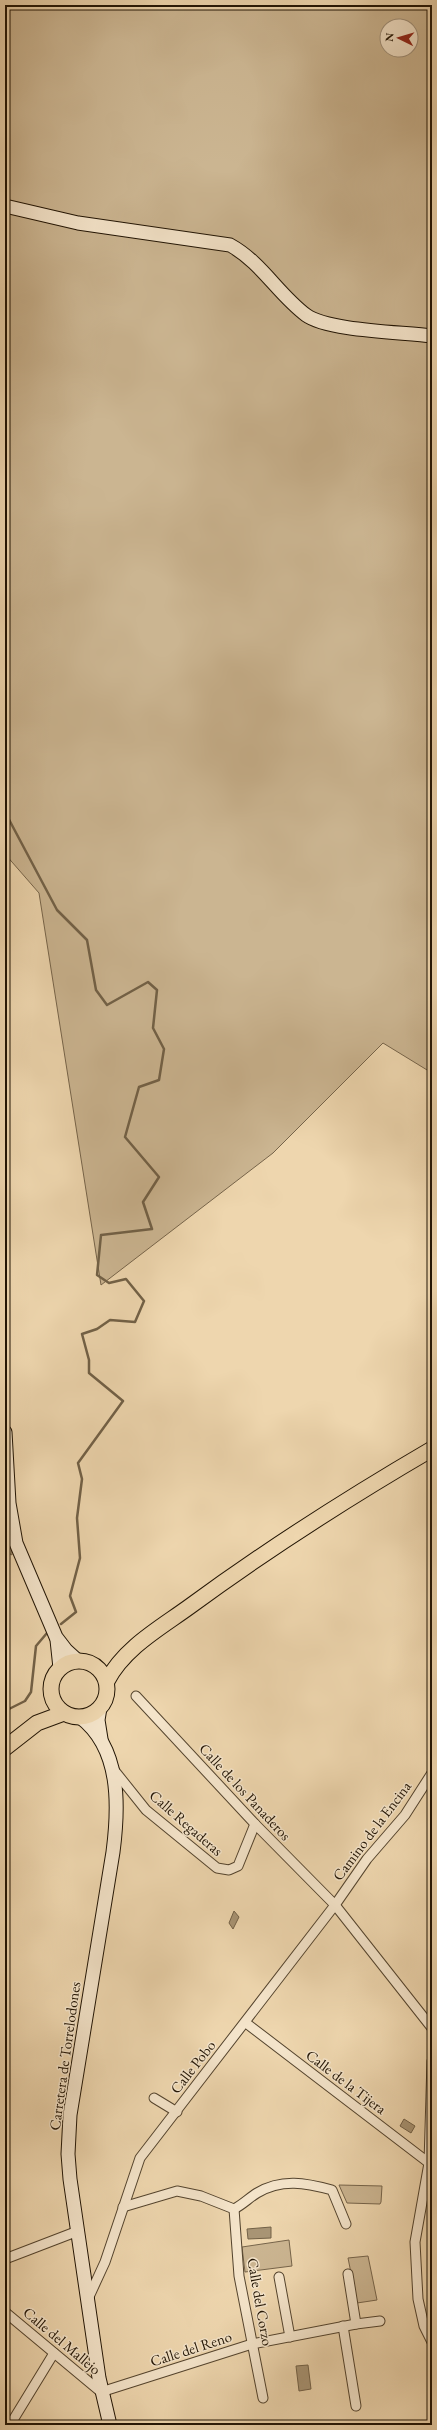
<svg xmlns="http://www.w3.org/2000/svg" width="437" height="2430" font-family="'EB Garamond',serif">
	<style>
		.green { fill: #cbb591; stroke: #76644a; fill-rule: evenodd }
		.water { fill: #a89474; stroke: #726147 }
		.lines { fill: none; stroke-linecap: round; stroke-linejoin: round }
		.stream { stroke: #726147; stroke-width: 2.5 }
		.street-casing { stroke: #54442e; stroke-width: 11 }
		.secondary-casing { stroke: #211404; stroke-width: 15 }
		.primary-casing { stroke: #211404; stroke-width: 17 }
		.street { stroke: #f4e4ca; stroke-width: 9 }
		.secondary { stroke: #f4e4ca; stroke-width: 13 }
		.primary { stroke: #eed6ae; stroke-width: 15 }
		.labels { text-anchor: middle; stroke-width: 3; stroke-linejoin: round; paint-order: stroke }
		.street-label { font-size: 15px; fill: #211404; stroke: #f4e4ca }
	</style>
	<rect width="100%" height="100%" fill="#eed6ae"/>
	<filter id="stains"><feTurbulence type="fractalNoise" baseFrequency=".005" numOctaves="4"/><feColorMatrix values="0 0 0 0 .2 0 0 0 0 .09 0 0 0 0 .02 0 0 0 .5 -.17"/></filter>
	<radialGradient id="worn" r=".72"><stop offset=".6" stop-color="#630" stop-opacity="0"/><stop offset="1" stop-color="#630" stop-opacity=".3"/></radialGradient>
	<!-- green -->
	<g class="green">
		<path d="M 5,5 L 432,5 L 432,1073 L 383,1043 L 273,1153 L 101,1285 L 39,893 L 5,854 ZM 387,26 L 411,26 L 411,50 L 387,50 Z"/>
		<path d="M 5,1484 L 12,1555 L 5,1551 Z"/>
		<path d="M 339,2185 L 382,2186 L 381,2202 L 380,2204 L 347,2203 Z"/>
		<path d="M 289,2240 L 292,2266 L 245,2272 L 242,2247 Z"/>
		<path d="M 368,2256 L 377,2300 L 357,2303 L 348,2258 Z"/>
	</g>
	<!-- water -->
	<g class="water">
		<path d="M 234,1911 L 239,1917 L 233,1929 L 229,1923 Z"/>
		<path d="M 404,2119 L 415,2126 L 411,2133 L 400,2126 Z"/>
		<path d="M 271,2227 L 271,2238 L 248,2239 L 247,2229 Z"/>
		<path d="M 308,2365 L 311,2389 L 299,2391 L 296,2366 Z"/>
	</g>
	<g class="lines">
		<!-- stream -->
		<g class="stream">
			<path d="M 5,812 L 57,910 L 87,940 L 96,990 L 107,1005 L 148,982 L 157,990 L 153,1028 L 164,1049 L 159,1080 L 139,1087 L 125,1137 L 159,1177 L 143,1202 L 152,1229 L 101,1235 L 97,1275 L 109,1283 L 126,1279 L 144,1301 L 135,1322 L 110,1320 L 97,1329 L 82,1334 L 89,1360 L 89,1373 L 123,1401 L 78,1463 L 82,1479 L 77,1518 L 80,1558 L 70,1596 L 76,1612 L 61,1624"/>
			<path d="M 5,1711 L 25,1701 L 31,1692 L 36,1646 L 47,1633"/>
		</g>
		<defs>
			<g id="street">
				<path d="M 136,1696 L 255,1824 L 335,1905 L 432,2028"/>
				<path d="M 114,1770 L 146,1810 L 217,1868 L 229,1870 L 238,1866 L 255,1824"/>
				<path d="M 246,2023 L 429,2163"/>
				<path d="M 432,2061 L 429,2163 L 415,2242 L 418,2299 L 424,2326 L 432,2342"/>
				<path d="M 154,2098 L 177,2112"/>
				<path d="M 123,2207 L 177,2191 L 201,2196 L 234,2209 C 242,2205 249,2198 257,2193 C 282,2178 306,2183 332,2190 L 346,2224"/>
				<path d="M 234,2209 L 239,2276 L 263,2398"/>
				<path d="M 5,2259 L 78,2231"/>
				<path d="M 348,2274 L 356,2324"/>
				<path d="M 279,2277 L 290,2337"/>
				<path d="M 88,2299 L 105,2262 L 140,2158 L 335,1905 L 367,1859 L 405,1815 L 432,1773"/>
				<path d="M 5,2312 L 101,2392 L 252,2344 L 356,2324 L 380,2321"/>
				<path d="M 343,2326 L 356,2406"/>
				<path d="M 10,2425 L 54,2353"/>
			</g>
			<g id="secondary">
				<path d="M 5,206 L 78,223 L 230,245 C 261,262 278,294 306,315 C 328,331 402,332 432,336"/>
				<path d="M 5,1432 L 9,1503 L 16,1543 L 56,1637 L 66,1650 L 77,1660"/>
				<path d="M 57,1640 L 60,1668"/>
				<path d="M 100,1708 L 98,1720 L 101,1739"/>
				<path d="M 80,1717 C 121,1748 119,1806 113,1852 L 70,2115 L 68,2154 L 70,2179 L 99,2378 L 110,2425"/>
			</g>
			<g id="primary">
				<circle cx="79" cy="1689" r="28"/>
				<path d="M 107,1681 C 124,1648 160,1628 189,1607 C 268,1549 348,1498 432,1449"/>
				<path d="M 5,1748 L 37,1723 L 64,1713"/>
			</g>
		</defs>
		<!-- street casing -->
		<use href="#street" class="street-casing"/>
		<!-- secondary casing -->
		<use href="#secondary" class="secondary-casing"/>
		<!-- primary casing -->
		<use href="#primary" class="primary-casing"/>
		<!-- street -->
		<use href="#street" class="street"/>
		<!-- secondary -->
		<use href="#secondary" class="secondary"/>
		<!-- primary -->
		<use href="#primary" class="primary"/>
	</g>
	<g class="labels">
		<!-- street labels -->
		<g class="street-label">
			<text transform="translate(245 1792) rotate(47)" y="5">Calle de los Panaderos</text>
			<text transform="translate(186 1823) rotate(41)" y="5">Calle Regaderas</text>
			<text transform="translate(372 1831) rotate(-53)" y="5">Camino de la Encina</text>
			<text transform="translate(65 2056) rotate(-82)" y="5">Carretera de Torrelodones</text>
			<text transform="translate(193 2067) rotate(-52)" y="5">Calle Pobo</text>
			<text transform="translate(346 2082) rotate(37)" y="5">Calle de la Tijera</text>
			<text transform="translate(260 2302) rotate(80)" y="5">Calle del Corzo</text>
			<text transform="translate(62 2341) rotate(40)" y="5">Calle del Mallejo</text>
			<text transform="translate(191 2349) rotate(-18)" y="5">Calle del Reno</text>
		</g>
	</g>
	<!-- margin -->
	<rect width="437" height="2430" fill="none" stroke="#eed6ae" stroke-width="20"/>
	<rect x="6" y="6" width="425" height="2418" fill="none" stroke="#211404" stroke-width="2"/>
	<rect x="10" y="10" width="417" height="2410" fill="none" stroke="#211404"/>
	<!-- north arrow -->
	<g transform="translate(399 38) rotate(275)"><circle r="19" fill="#f4e4ca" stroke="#a0917b"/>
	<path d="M0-3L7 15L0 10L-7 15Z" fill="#8f2418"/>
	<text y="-6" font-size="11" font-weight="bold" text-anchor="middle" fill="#211404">N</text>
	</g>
	<rect width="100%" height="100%" filter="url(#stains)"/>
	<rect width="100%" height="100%" fill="url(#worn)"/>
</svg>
